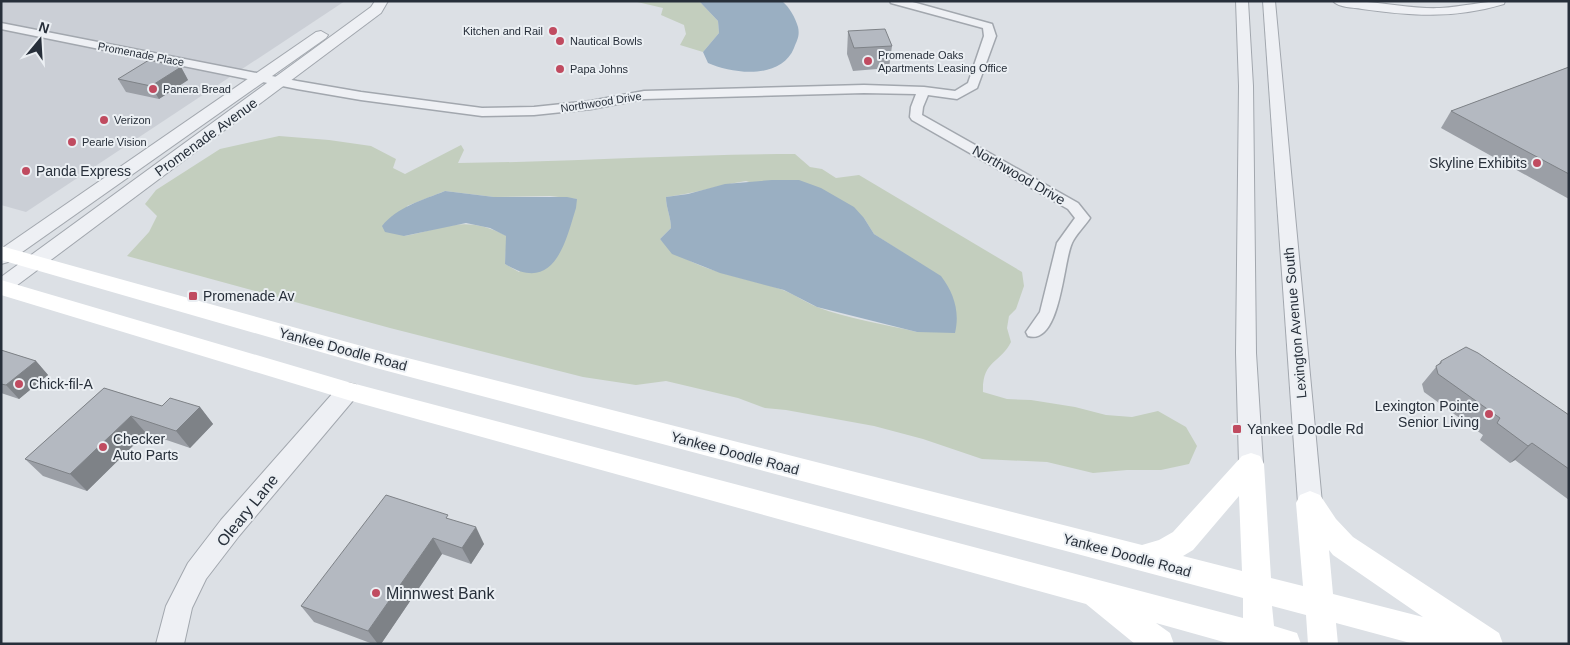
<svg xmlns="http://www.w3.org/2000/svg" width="1570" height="645" font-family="Arial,sans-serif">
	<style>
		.built { fill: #cbcfd6 }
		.green { fill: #c3cebe; fill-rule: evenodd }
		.water { fill: #9aafc2 }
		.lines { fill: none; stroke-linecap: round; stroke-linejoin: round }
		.minor-casing { stroke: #a2a7ae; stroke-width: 3 }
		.tertiary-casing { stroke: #a2a7ae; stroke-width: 2 }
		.minor { fill: #eef0f4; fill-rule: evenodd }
		.tertiary { fill: #eef0f4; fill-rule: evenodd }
		.secondary { fill: #fff; fill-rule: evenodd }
		.wall { fill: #9b9fa6 }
		.shaded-wall { fill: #7e8287 }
		.building { fill: #b4b9c1; stroke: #7e8287 }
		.poi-dot { fill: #c04b60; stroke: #ebeff3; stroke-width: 2 }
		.labels { text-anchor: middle; stroke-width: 4; stroke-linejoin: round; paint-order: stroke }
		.far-poi-label { font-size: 11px; fill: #272f3a; stroke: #ebeff3; text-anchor: start }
		.far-street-label { font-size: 11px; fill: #272f3a; stroke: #ebeff3 }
		.street-label { font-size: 14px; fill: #272f3a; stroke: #ebeff3 }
		.poi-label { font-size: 14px; fill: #272f3a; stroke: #ebeff3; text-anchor: start }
		.near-street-label { font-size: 16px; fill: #272f3a; stroke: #ebeff3 }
		.near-poi-label { font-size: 16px; fill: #272f3a; stroke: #ebeff3; text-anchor: start }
	</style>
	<rect width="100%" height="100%" fill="#dce0e5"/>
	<!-- built -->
	<path class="built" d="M 1,1 L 345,1 L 26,212 L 1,205 Z"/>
	<!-- green -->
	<g class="green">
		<path d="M 633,1 L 699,1 L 718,21 L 719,33 L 703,52 L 680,45 L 686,34 L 684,25 L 661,15 L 663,8 Z"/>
		<path d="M 279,136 L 329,140 L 371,146 L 396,159 L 393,168 L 405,174 L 461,145 L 464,150 L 458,163 C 571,162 683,154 795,154 L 810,167 L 822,169 L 836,178 L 859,175 L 1022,272 L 1024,286 L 1016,309 L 1009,316 L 1007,328 L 1011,342 C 1000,364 982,360 983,392 L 1007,399 L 1031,400 L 1075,407 L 1106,415 L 1132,417 L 1158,411 L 1186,427 L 1197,446 L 1189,464 L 1161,470 L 1127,470 L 1093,473 L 1047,462 L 982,459 L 923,439 L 874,426 L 786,410 L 765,408 L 738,398 L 666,381 L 636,385 L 583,377 L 390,328 L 127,256 L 149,232 L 157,216 L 145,204 L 156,190 L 220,149 ZM 746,181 L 864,218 L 874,234 L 905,254 L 917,332 C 884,324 848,319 817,307 C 805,302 794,294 783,290 C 744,276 689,272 660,239 L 671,228 C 671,217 666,208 666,197 C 693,194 719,185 746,181 ZM 445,191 L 494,197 L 550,196 L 577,199 L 519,272 L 505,264 L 507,236 C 464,214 447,228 404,236 L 407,206 Z"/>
	</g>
	<!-- water -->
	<g class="water">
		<path d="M 699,1 L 782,1 C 790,8 795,17 798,27 C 800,36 797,40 794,48 C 781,80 733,74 708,63 L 703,52 L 719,33 L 718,21 Z"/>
		<path d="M 772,180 L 799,180 L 821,188 L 854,207 L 864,218 L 874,234 L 941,276 C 954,293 960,312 955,333 L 917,332 L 817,307 L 784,290 L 720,273 L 672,254 L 660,239 L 671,228 C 671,217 666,208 666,197 L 688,194 L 725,184 Z"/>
		<path d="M 445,191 L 494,197 L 567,197 L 577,199 L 576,208 C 565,244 554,294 505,264 L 506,236 L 490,228 L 466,223 L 404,236 L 385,232 L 382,226 C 397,207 423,200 445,191 Z"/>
	</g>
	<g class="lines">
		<defs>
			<path id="minor" d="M 890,1 L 909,1 L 992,24 L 996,36 L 977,88 L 957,99 L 928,95 L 923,107 L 922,115 L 1078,203 L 1090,218 C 1085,226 1076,234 1072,243 C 1063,261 1061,346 1028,336 L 1026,332 L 1040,312 L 1057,243 L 1075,218 L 1068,209 L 912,120 L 910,117 L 911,107 L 916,94 L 864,93 L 644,99 L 591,109 L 534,115 L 482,116 L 361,100 L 297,89 L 1,29 L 1,23 L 297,81 L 361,92 L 482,108 L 534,107 L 591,101 L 644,91 L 864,85 L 924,87 L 955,91 L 968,83 L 984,36 L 983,28 L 891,3 Z"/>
			<g id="tertiary">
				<path d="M 375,1 L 388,1 L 381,13 L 8,292 L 1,294 L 1,277 L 371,7 Z"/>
				<path d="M 1236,1 L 1248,1 L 1253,86 L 1256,353 L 1263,464 L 1259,471 L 1251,474 L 1243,471 L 1239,464 L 1236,353 L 1239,86 Z"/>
				<path d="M 1263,1 L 1275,1 L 1322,503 L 1318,510 L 1310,513 L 1302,510 L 1298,503 Z"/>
				<path d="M 1333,1 C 1344,1 1356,0 1367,2 C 1392,4 1416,9 1440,8 C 1462,7 1483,1 1505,1 L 1504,4 C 1454,19 1412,16 1362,9 C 1353,7 1339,8 1333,1 Z"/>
				<path d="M 321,31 L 328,35 L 326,38 L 8,262 L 1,264 L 1,249 L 316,32 Z"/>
				<path d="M 348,383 L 356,385 L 359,391 L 356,397 L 239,536 L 206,579 L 192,608 L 184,644 L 156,644 L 166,606 L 188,563 L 221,520 L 340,385 Z"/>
			</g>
		</defs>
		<!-- minor casing -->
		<use href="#minor" class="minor-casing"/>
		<!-- tertiary casing -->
		<use href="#tertiary" class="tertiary-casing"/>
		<!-- minor -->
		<use href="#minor" class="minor"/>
		<!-- tertiary -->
		<use href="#tertiary" class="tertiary"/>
		<!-- secondary -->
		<path class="secondary" d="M 1,246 L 376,350 L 1142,545 L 1159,540 L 1173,532 L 1242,456 L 1251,453 L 1260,456 L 1264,464 L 1271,578 L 1303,586 L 1296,503 L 1300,495 L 1310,491 L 1320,495 L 1336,519 L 1353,537 L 1499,633 L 1503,644 L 1414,644 L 1336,623 L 1338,644 L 1308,644 L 1306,615 L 1272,606 L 1274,626 L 1297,633 L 1301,644 L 1231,644 L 1156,623 L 1170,633 L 1174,644 L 1135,644 L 1086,604 L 348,400 L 1,295 L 1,280 L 348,382 L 1243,618 L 1243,598 L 376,368 L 1,260 ZM 1239,496 L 1242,571 L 1183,556 L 1193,550 ZM 1329,550 L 1333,555 L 1423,617 L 1333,594 Z"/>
	</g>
	<!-- wall -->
	<g class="wall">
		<path d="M 848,31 L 892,46 L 889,68 L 853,71 L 847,54 Z"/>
		<path d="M 181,67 L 188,80 L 159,99 L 126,92 L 118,79 Z"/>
		<path d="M 1569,67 L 1569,199 L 1441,128 L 1451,111 Z"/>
		<path d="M 1,350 L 36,361 L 48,375 L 19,399 L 1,393 Z"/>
		<path d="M 1441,361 L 1569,415 L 1569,500 L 1515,460 L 1510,463 L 1480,440 L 1483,435 L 1424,392 L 1422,384 Z"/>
		<path d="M 104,388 L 162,406 L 200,407 L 213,424 L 190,448 L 146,433 L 87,491 L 43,476 L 25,459 Z"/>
		<path d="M 450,519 L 484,544 L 471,564 L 442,554 L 381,644 L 373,644 L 314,622 L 301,606 Z"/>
	</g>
	<!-- shaded-wall -->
	<g class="shaded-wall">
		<path d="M 181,67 L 188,80 L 159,99 L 151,86 Z"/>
		<path d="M 36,361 L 48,375 L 19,399 L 6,385 Z"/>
		<path d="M 200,407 L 213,424 L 190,448 L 176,431 Z"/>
		<path d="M 131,416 L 146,433 L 87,491 L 70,474 Z"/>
		<path d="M 1532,443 L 1515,460 L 1510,463 L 1528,446 Z"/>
		<path d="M 476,527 L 484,544 L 471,564 L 462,548 Z"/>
		<path d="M 433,538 L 442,554 L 381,644 L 378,644 L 368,631 Z"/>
	</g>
	<!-- building -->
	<g class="building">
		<path d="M 885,29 L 892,46 L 854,48 L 848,31 Z"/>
		<path d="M 149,60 L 181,67 L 151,86 L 118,79 Z"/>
		<path d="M 1569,67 L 1569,174 L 1451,111 Z"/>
		<path d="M 1466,347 L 1478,353 L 1569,415 L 1569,469 L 1532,443 L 1528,446 L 1497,423 L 1500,418 L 1438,374 L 1436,366 L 1441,363 L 1441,361 Z"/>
		<path d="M 1,350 L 36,361 L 6,385 L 1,384 Z"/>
		<path d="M 104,388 L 162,406 L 170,398 L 200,407 L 176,431 L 131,416 L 70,474 L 25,459 Z"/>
		<path d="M 386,495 L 448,515 L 446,518 L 476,527 L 462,548 L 433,538 L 368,631 L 301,606 Z"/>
	</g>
	<!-- markers -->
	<g class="poi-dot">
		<circle cx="553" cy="31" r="5"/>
		<circle cx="560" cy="41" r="5"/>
		<circle cx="868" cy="61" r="5"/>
		<circle cx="560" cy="69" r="5"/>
		<circle cx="153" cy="89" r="5"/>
		<circle cx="104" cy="120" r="5"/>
		<circle cx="72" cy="142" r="5"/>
		<circle cx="1537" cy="163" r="5"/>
		<circle cx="26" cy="171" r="5"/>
		<rect x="188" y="291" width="10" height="10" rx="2.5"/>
		<circle cx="19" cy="384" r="5"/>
		<circle cx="1489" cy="414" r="5"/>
		<rect x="1232" y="424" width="10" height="10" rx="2.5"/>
		<circle cx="103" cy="447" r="5"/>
		<circle cx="376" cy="593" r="5"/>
	</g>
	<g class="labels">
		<!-- far-poi labels -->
		<g class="far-poi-label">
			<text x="543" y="35" text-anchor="end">Kitchen and Rail</text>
			<text x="570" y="45">Nautical Bowls</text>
			<text x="878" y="59">Promenade Oaks<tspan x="878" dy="13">Apartments Leasing Office</tspan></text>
			<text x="570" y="73">Papa Johns</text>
			<text x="163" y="93">Panera Bread</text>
			<text x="114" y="124">Verizon</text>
			<text x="82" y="146">Pearle Vision</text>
		</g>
		<!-- far-street labels -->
		<g class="far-street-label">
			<text transform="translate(141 54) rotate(11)" y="4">Promenade Place</text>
			<text transform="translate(601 102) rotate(-9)" y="4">Northwood Drive</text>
		</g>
		<!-- street labels -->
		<g class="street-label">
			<text transform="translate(206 137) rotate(-36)" y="5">Promenade Avenue</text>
			<text transform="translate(1019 175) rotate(30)" y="5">Northwood Drive</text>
			<text transform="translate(1295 323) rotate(-95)" y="5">Lexington Avenue South</text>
			<text transform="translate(343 349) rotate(15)" y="5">Yankee Doodle Road</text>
			<text transform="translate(735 453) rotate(15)" y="5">Yankee Doodle Road</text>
			<text transform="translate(1127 555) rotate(15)" y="5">Yankee Doodle Road</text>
		</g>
		<!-- poi labels -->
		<g class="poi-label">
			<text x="1527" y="168" text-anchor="end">Skyline Exhibits</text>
			<text x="36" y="176">Panda Express</text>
			<text x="203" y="301">Promenade Av</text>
			<text x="29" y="389">Chick-fil-A</text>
			<text x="1479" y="411" text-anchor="end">Lexington Pointe<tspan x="1479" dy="16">Senior Living</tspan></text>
			<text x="1247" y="434">Yankee Doodle Rd</text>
			<text x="113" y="444">Checker<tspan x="113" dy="16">Auto Parts</tspan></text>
		</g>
		<!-- near-street labels -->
		<g class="near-street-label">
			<text transform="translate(247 510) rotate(-51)" y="6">Oleary Lane</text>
		</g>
		<!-- near-poi labels -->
		<g class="near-poi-label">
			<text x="386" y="599">Minnwest Bank</text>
		</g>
	</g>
	<!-- border -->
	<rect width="1570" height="645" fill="none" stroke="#272f3a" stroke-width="5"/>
	<!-- north arrow -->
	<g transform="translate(40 40) rotate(18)" stroke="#ebeff3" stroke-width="4" paint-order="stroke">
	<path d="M0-4L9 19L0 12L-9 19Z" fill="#272f3a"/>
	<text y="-8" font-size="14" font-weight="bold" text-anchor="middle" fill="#272f3a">N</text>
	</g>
</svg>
